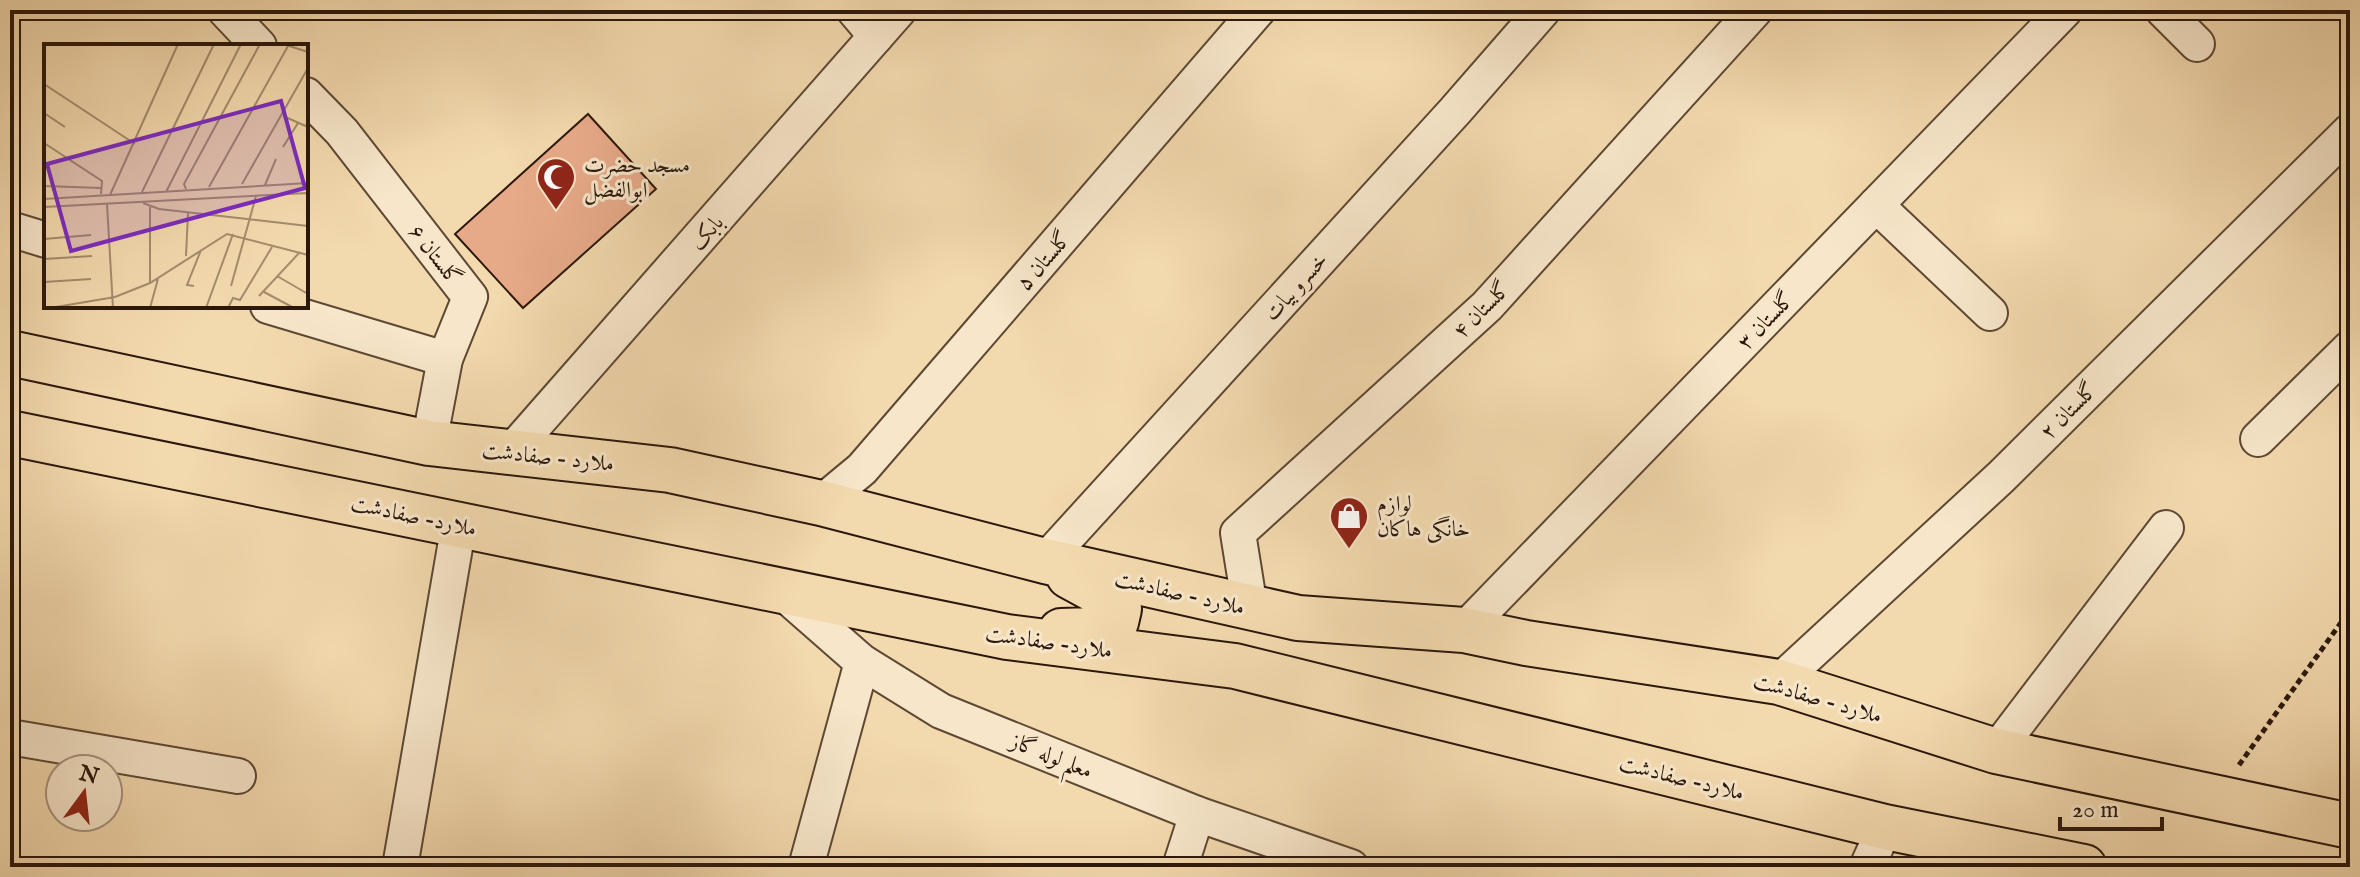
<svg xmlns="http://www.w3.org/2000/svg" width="2360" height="877" font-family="'IM FELL English',Amiri,serif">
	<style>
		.building { fill: #e7aa89; stroke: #2b180b; stroke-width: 2 }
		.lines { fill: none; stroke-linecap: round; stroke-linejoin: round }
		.minor-casing { stroke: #5d4834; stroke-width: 38 }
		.highway-casing { stroke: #2b180b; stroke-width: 48 }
		.path { stroke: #2b180b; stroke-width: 5; stroke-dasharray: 6 4; stroke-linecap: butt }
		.minor { stroke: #f7e6ca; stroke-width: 34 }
		.highway { stroke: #f3d9ae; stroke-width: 44 }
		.labels { text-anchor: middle; stroke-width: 6; stroke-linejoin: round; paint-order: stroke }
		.poi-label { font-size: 22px; fill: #2b180b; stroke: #f7e6ca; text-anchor: start }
		.street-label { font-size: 22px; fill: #2b180b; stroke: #f7e6ca }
		.inset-road { fill: none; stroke: #a38c6d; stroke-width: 2 }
		.view { fill: #7b2cbf; fill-opacity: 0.15; stroke: #7b2cbf; stroke-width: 4 }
		.inset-edge { fill: none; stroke: #2b180b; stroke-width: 4 }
	</style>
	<rect width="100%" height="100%" fill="#f3d9ae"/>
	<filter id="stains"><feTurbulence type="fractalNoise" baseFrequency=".0025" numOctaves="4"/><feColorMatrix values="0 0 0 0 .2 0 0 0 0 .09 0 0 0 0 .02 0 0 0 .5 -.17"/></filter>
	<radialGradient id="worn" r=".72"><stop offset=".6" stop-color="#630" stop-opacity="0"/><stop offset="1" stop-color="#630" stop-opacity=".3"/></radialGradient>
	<!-- building -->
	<path class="building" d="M 588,114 L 656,189 L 523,308 L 455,234 Z"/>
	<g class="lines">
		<defs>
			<g id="minor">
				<path d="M 225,10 L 259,46"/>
				<path d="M 854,10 L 876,36"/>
				<path d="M 2163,10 L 2197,44"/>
				<path d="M 306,95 L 342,132 L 470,297 L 445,359 L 429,443"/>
				<path d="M 1876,205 L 1990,313"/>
				<path d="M 10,229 L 46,240"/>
				<path d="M 268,306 L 445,359"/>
				<path d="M 2258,439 L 2350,348"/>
				<path d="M 511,452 L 899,10"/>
				<path d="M 821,503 L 862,469 L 1258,10"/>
				<path d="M 1045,561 L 1455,111 L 1543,10"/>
				<path d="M 781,591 L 862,662 L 941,711 L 1197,814 L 1351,867"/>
				<path d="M 1250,608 L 1238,533 L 1487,306 L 1755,10"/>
				<path d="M 1464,630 L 2065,10"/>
				<path d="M 1779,682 L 2001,477 L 2350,131"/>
				<path d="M 10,737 L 238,776"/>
				<path d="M 1996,751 L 2166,528"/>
				<path d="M 400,867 L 459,524"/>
				<path d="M 806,867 L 862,662"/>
				<path d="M 1180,867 L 1197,814"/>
				<path d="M 1867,867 L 1885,827"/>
			</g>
			<g id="highway">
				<path d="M 10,353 L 429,443 L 670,470 L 821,503 L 1045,561 L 1298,618 L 1464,630 L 1526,643 L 1779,682 L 1996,751 L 2350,826"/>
				<path d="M 10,433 L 1007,637 L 1235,666 L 1885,827 L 2084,867"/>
				<path d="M 1061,631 L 1092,630 L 1116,622 L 1119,609 L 1113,600 L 1069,576"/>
			</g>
		</defs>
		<!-- minor casing -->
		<use href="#minor" class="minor-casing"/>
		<!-- highway casing -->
		<use href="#highway" class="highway-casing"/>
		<!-- path -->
		<path class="path" d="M 2239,765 L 2350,610"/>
		<!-- minor -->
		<use href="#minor" class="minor"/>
		<!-- highway -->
		<use href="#highway" class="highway"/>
	</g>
	<!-- icons -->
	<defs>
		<symbol id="mosque-pin" viewBox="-11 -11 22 30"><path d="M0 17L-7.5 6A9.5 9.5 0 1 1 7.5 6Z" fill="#8f2418" stroke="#f7e6ca"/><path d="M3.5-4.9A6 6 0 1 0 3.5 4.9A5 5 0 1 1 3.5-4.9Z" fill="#fff"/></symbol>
		<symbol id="shop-pin" viewBox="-11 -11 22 30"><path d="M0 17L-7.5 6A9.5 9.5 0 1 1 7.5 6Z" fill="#8f2418" stroke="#f7e6ca"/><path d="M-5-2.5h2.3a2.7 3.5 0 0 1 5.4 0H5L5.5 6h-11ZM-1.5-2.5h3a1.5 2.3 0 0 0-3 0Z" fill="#fff"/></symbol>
	</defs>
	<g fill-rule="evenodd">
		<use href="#mosque-pin" x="534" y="155" width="44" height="60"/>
		<use href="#shop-pin" x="1327" y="494" width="44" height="60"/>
	</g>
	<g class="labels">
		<!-- poi labels -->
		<g class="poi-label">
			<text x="584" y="172">مسجد حضرت<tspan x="584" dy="25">ابوالفضل</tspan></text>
			<text x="1377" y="511">لوازم<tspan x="1377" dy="25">خانگی هاکان</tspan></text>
		</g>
		<!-- street labels -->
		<g class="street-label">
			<text transform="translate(706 232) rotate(-49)" y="8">بابک</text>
			<text transform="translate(436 254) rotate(52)" y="8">گلستان ۶</text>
			<text transform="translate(1043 260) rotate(-49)" y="8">گلستان ۵</text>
			<text transform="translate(1295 286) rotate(-48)" y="8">خسرو بیات</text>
			<text transform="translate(1481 309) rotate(-45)" y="8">گلستان ۴</text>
			<text transform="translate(1765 320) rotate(-46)" y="8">گلستان ۳</text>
			<text transform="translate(2068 410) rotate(-45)" y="8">گلستان ۲</text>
			<text transform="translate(548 456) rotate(6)" y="8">ملارد - صفادشت</text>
			<text transform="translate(414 515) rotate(12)" y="8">ملارد- صفادشت</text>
			<text transform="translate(1180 592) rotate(13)" y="8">ملارد - صفادشت</text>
			<text transform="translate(1049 641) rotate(8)" y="8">ملارد- صفادشت</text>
			<text transform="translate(1818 697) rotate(16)" y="8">ملارد - صفادشت</text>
			<text transform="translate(1052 755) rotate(22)" y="8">معلم لوله گاز</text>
			<text transform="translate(1682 777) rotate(14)" y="8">ملارد- صفادشت</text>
		</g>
	</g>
	<!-- overview -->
	<g transform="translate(44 44)">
		<rect width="264" height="264" fill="#f3d9ae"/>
		<path class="inset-road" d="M 239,0 L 264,8M 0,40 L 91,100M 0,69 L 21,83M 239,72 L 264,83M 0,99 L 58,137 L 57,150M 239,103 L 254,79M 198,140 L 264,24M 221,141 L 232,115M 0,142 L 57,144M 165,143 L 244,2M 142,145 L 140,140 L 216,0M 98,148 L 170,0M 122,148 L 197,0M 66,151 L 134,0M 0,155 L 264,139M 99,159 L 115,165 L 264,182M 63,160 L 69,264M 0,163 L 264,149M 0,195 L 47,191M 142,212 L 144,169M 0,215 L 48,212M 233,232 L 264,250M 0,238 L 47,235M 106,239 L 106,163M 150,242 L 143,241 L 157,206M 187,242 L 212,152M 220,248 L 250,264M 215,252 L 256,208M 6,264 L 71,253 L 106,239 L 183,190 L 264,211M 106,264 L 114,235M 162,264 L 189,190M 184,264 L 189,254 L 196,256 L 228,203"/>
		<path class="view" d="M 237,57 L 261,144 L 27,207 L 3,120 Z"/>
		<rect width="264" height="264" class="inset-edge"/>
	</g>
	<!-- margin -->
	<rect width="2360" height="877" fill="none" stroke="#f3d9ae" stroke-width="40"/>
	<rect x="12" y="12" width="2336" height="853" fill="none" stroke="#2b180b" stroke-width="4"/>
	<rect x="20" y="20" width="2320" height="837" fill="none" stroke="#2b180b" stroke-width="2"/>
	<!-- north arrow -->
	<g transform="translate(84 793) rotate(15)"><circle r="38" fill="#f7e6ca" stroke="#a5947e" stroke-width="2"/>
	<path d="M0-6L14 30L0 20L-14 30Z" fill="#8f2418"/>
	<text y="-12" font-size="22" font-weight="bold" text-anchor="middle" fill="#2b180b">N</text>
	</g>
	<!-- scale -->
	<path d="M2060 817v12h102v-12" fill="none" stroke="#2b180b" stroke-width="4"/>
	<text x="2072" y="817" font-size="24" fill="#2b180b" stroke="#f7e6ca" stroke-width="6" paint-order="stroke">20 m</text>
	<rect width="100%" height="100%" filter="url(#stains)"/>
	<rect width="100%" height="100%" fill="url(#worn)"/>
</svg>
